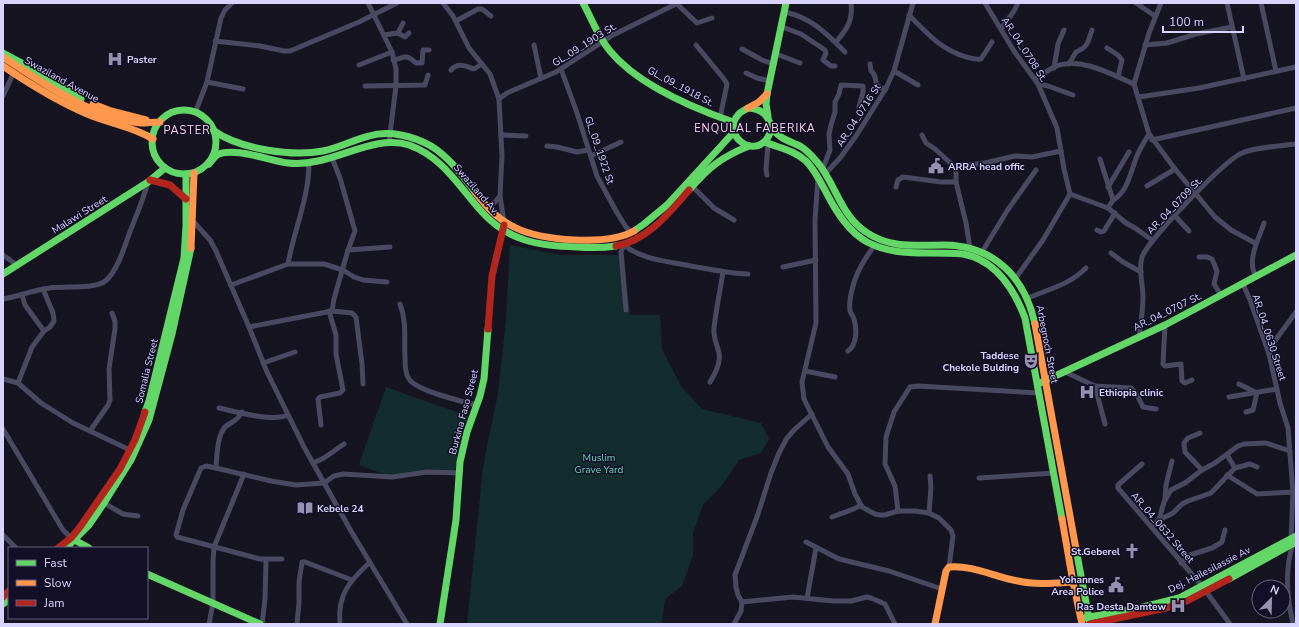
<svg xmlns="http://www.w3.org/2000/svg" width="1299" height="627" font-family="'Nunito Sans',sans-serif">
	<style>
		.green { fill: #132c2d }
		.lines { fill: none; stroke-linecap: round; stroke-linejoin: round }
		.street { stroke: #4a4962; stroke-width: 5 }
		.fast { stroke: #63d668; stroke-width: 7 }
		.slow { stroke: #ff974d; stroke-width: 7 }
		.jam { stroke: #b3261e; stroke-width: 7 }
		.labels { text-anchor: middle; stroke-width: 3; stroke-linejoin: round; paint-order: stroke }
		.street-label { font-size: 10px; fill: #d9d4ff; stroke: #130f26 }
		.poi-label { font-size: 10px; font-weight: bold; fill: #d9d4ff; stroke: #130f26; text-anchor: start }
		.park-label { font-size: 10px; fill: #5fe0c0; stroke: #130f26 }
		.neighbourhood-label { font-size: 11px; letter-spacing: 1px; fill: #ffd6f0; stroke: #130f26 }
	</style>
	<rect width="100%" height="100%" fill="#161421"/>
	<!-- green -->
	<g class="green">
		<path d="M 510,245 L 561,255 L 624,255 L 630,315 L 660,315 L 662,349 L 681,386 L 702,409 L 761,423 L 769,439 L 761,453 L 739,460 L 723,484 L 703,505 L 693,533 L 693,556 L 682,586 L 665,599 L 662,622 L 661,624 L 467,624 L 483,467 L 498,393 L 506,319 Z"/>
		<path d="M 386,387 L 468,416 L 454,475 L 425,470 L 392,477 L 359,465 Z"/>
	</g>
	<g class="lines">
		<!-- street -->
		<g class="street">
			<path d="M 368,3 L 392,52 L 396,69 L 396,86 L 389,142"/>
			<path d="M 443,3 L 453,16 L 469,48 L 490,74 L 499,99 L 502,156 L 500,196 L 504,222"/>
			<path d="M 676,3 L 697,23 L 712,18"/>
			<path d="M 985,3 L 1014,51 L 1038,84 L 1057,128 L 1064,169 L 1070,194 L 1043,240 L 1015,279"/>
			<path d="M 1136,3 L 1155,16"/>
			<path d="M 1161,3 L 1149,33 L 1134,84 L 1149,134 L 1175,169 L 1215,217 L 1231,230 L 1255,243"/>
			<path d="M 1227,3 L 1244,79"/>
			<path d="M 1261,3 L 1276,71"/>
			<path d="M 785,12 C 812,18 826,33 845,52"/>
			<path d="M 909,15 C 928,34 939,48 966,57 C 971,58 976,60 981,59 L 992,42"/>
			<path d="M 456,21 L 478,9 L 482,9 L 491,16"/>
			<path d="M 782,27 L 801,34 L 825,50 L 826,53 L 823,60 L 831,66 L 835,66"/>
			<path d="M 1001,29 L 1014,11 L 1018,3"/>
			<path d="M 398,33 L 403,23"/>
			<path d="M 384,35 L 398,33 L 405,37 L 409,33"/>
			<path d="M 215,41 L 260,46 L 284,51 L 290,51 L 359,22 L 397,3"/>
			<path d="M 836,42 C 847,29 853,21 851,3"/>
			<path d="M 534,45 L 541,78"/>
			<path d="M 696,45 L 724,79 L 727,84 L 720,118"/>
			<path d="M 1145,45 L 1167,43 L 1196,34 L 1232,27"/>
			<path d="M 1107,48 L 1118,55 L 1122,60 L 1118,77"/>
			<path d="M 742,49 L 762,60 L 774,64"/>
			<path d="M 776,54 L 800,63"/>
			<path d="M 393,60 C 406,57 406,54 416,63 L 422,63 L 423,50 L 429,50"/>
			<path d="M 870,64 L 871,71 C 877,75 874,79 877,85 L 885,90"/>
			<path d="M 1069,64 L 1076,52 C 1088,47 1088,42 1092,30"/>
			<path d="M 359,65 L 392,52"/>
			<path d="M 1054,68 L 1058,44 L 1064,30"/>
			<path d="M 561,69 L 577,113 L 597,176 L 616,211 L 626,227 L 631,232"/>
			<path d="M 451,70 C 458,62 465,66 474,69 L 482,64"/>
			<path d="M 894,71 L 918,85"/>
			<path d="M 746,73 L 757,78 L 770,81"/>
			<path d="M 1036,79 C 1042,76 1048,70 1054,67 C 1080,56 1111,74 1134,84"/>
			<path d="M 207,82 L 243,89"/>
			<path d="M 1038,84 L 1048,86 L 1073,95"/>
			<path d="M 365,86 L 425,85 L 428,75"/>
			<path d="M 3,96 L 13,74"/>
			<path d="M 1139,97 L 1199,88 L 1296,67"/>
			<path d="M 499,99 L 507,93 L 556,72 L 613,35 L 678,3"/>
			<path d="M 195,113 L 207,82 L 221,18 L 225,10 L 232,3"/>
			<path d="M 501,135 L 526,136"/>
			<path d="M 922,135 L 926,143 L 935,149 L 956,168"/>
			<path d="M 1152,140 L 1296,108"/>
			<path d="M 547,146 L 557,147 L 577,152 L 588,150"/>
			<path d="M 591,156 L 621,142"/>
			<path d="M 332,158 L 340,178 L 355,231 L 348,250 L 334,299 L 332,311"/>
			<path d="M 1100,159 L 1113,200 L 1108,208"/>
			<path d="M 823,168 L 830,150 L 829,134 L 831,125 L 835,112 L 835,102 L 839,94 L 841,85 L 863,86 L 863,92 L 859,107"/>
			<path d="M 826,173 L 840,158 L 856,136 L 885,90 L 894,71 L 913,3"/>
			<path d="M 767,175 L 766,170 L 768,144"/>
			<path d="M 818,178 L 815,220 L 816,323 L 802,382 L 804,399 L 828,447 L 848,474 L 855,494 L 862,507 L 875,514 L 880,515 L 885,515 L 898,511 L 915,511 L 929,513 L 939,518 L 951,530 L 953,536 L 949,567"/>
			<path d="M 1147,186 L 1175,169"/>
			<path d="M 693,187 L 714,208 L 734,220"/>
			<path d="M 896,187 L 898,180 L 903,177 L 941,182 L 956,182"/>
			<path d="M 1108,187 L 1129,152"/>
			<path d="M 1070,194 L 1108,208 L 1126,223 L 1135,228 L 1152,240"/>
			<path d="M 1113,200 C 1128,192 1131,170 1137,156 C 1140,148 1145,141 1149,134"/>
			<path d="M 489,209 L 500,196"/>
			<path d="M 1175,216 L 1189,231"/>
			<path d="M 192,220 L 210,240 L 216,251 L 249,327 L 267,372 L 304,447 L 351,531 L 407,624"/>
			<path d="M 1097,230 L 1101,232 L 1104,231 L 1115,213"/>
			<path d="M 970,248 L 966,223 L 956,182 L 956,168 L 959,166 L 985,163 L 1015,156 L 1032,157 L 1061,151"/>
			<path d="M 348,250 L 390,247"/>
			<path d="M 982,252 L 1007,211 L 1036,170"/>
			<path d="M 1111,253 L 1123,262 L 1141,272"/>
			<path d="M 3,255 L 17,265"/>
			<path d="M 1199,257 L 1207,257 L 1212,259 L 1217,271 L 1214,284 L 1221,295"/>
			<path d="M 288,264 C 294,230 309,198 309,163"/>
			<path d="M 783,267 L 816,260"/>
			<path d="M 1256,276 C 1246,261 1259,239 1264,223"/>
			<path d="M 1243,284 L 1250,300 L 1269,354 L 1280,403 L 1288,428 L 1293,492 L 1291,539"/>
			<path d="M 231,285 L 288,264 L 324,264 L 343,270 L 354,277 L 363,280 L 387,282"/>
			<path d="M 22,295 L 25,305 L 44,331"/>
			<path d="M 1028,298 C 1049,289 1069,285 1086,268"/>
			<path d="M 3,299 C 19,296 34,290 50,288 C 65,286 92,289 104,282 C 116,274 124,249 128,237 C 135,218 143,201 148,182"/>
			<path d="M 400,304 C 407,322 404,340 405,358 C 405,364 405,374 409,379 C 415,390 463,402 477,405"/>
			<path d="M 626,310 L 621,252 L 624,245 C 641,259 665,261 686,265 C 707,269 727,273 748,274"/>
			<path d="M 1165,325 L 1163,364 L 1165,366 L 1181,364 L 1182,381 L 1185,383 L 1192,380"/>
			<path d="M 249,327 L 332,311 L 352,313 L 356,317 L 362,364 L 363,384"/>
			<path d="M 1139,336 C 1141,323 1143,310 1143,297 C 1143,284 1138,269 1142,257 C 1148,240 1225,160 1242,153 C 1255,147 1281,146 1296,144"/>
			<path d="M 848,351 C 857,345 857,329 854,319 C 853,316 851,314 850,311 C 849,304 851,293 853,286 C 857,270 865,258 875,245"/>
			<path d="M 1269,354 L 1274,342 L 1296,312"/>
			<path d="M 263,363 L 295,352"/>
			<path d="M 805,371 L 835,377"/>
			<path d="M 1065,372 L 1095,386 L 1131,388 L 1136,393 L 1143,407 L 1156,409"/>
			<path d="M 3,379 L 18,383 L 41,403 L 73,423 L 130,450"/>
			<path d="M 710,382 C 715,374 721,363 719,353 C 717,344 713,338 714,328 C 716,310 720,291 723,272"/>
			<path d="M 18,383 L 32,347 L 44,331 L 50,327 L 54,321 L 53,313 L 43,289"/>
			<path d="M 1239,384 L 1257,393 L 1253,410 L 1246,412"/>
			<path d="M 1095,386 L 1105,424"/>
			<path d="M 1229,397 L 1277,389"/>
			<path d="M 219,408 C 237,412 271,422 288,415"/>
			<path d="M 321,425 L 318,399 L 320,397 L 340,393 L 343,390 L 336,354 L 336,335 L 329,311"/>
			<path d="M 3,429 L 63,530 L 71,538"/>
			<path d="M 90,431 L 108,405 L 110,400 L 109,369 L 115,329 L 115,321 L 112,313"/>
			<path d="M 1200,433 L 1188,438 L 1184,443 L 1185,452 L 1202,470"/>
			<path d="M 1227,455 L 1235,468 L 1250,464 L 1257,467"/>
			<path d="M 313,463 L 324,458 L 344,444"/>
			<path d="M 1142,464 L 1118,485 L 1118,488 L 1202,586 L 1230,624"/>
			<path d="M 216,468 C 217,456 217,436 225,427 C 232,421 237,422 242,412"/>
			<path d="M 1227,475 L 1257,494 L 1293,492"/>
			<path d="M 979,478 L 1054,473"/>
			<path d="M 1165,499 L 1166,485 L 1172,461"/>
			<path d="M 102,502 L 123,514 L 138,516"/>
			<path d="M 898,511 L 895,486 L 885,464 L 886,437 L 894,412 L 910,387 L 918,386 L 1039,393"/>
			<path d="M 929,513 L 931,487 L 930,476"/>
			<path d="M 832,517 C 841,513 854,510 861,505"/>
			<path d="M 1159,520 L 1164,502 L 1171,490 L 1185,483 L 1202,470 L 1215,463 L 1238,446 L 1244,444 L 1266,443 L 1290,451"/>
			<path d="M 1151,526 L 1159,520 L 1173,513 L 1182,504 L 1188,501 L 1211,493 L 1235,468"/>
			<path d="M 3,535 L 16,548"/>
			<path d="M 806,542 L 839,559 L 889,571 L 942,589"/>
			<path d="M 1293,544 C 1284,570 1287,598 1293,624"/>
			<path d="M 282,559 L 260,559 L 177,537 L 176,535 L 183,510 L 201,468 L 206,466 L 216,468 L 271,481 L 296,485 L 324,483 L 334,476 L 343,474 L 392,477 L 427,472 L 460,473"/>
			<path d="M 1181,563 L 1190,555 L 1212,548 L 1222,542 L 1225,530"/>
			<path d="M 807,598 L 816,548"/>
			<path d="M 742,602 L 793,597 L 833,601 L 851,601 L 867,597 L 871,598 L 885,604 L 895,624"/>
			<path d="M 209,624 L 213,603 L 213,561 L 214,547 L 244,474"/>
			<path d="M 262,624 L 265,599 L 266,560"/>
			<path d="M 297,624 L 299,603 L 299,582 L 302,562 L 305,562 L 352,580"/>
			<path d="M 340,624 C 337,594 350,581 370,562"/>
			<path d="M 734,624 L 741,611 L 742,602 L 738,595 L 736,587 L 735,575 L 758,514 L 771,473 L 779,453 L 787,438 L 795,429 L 812,414"/>
		</g>
		<!-- fast -->
		<g class="fast">
			<path d="M 583,3 C 592,19 598,37 610,51 C 637,84 693,108 733,122"/>
			<path d="M 3,53 L 35,70 L 81,99"/>
			<path d="M 748,108 C 763,109 768,115 772,129 C 770,133 769,137 766,140 C 750,158 722,133 738,115 C 740,112 745,110 748,108 Z"/>
			<circle cx="184" cy="142" r="32"/>
			<path d="M 768,116 L 766,104 L 767,94 L 786,3"/>
			<path d="M 772,129 C 775,132 778,135 781,137 C 787,141 794,143 800,146 C 807,150 813,157 818,163 C 836,185 841,216 866,232 C 890,249 918,245 945,245 C 995,246 1025,278 1035,324"/>
			<path d="M 214,131 C 240,149 292,157 323,151 C 339,148 353,140 369,136 C 389,130 413,136 431,146 C 449,157 462,175 475,192"/>
			<path d="M 765,142 C 779,148 794,150 806,161 C 815,170 821,183 827,194 C 837,213 849,232 867,242 C 886,252 906,253 926,253 C 938,253 951,253 963,254 C 996,260 1014,289 1025,318 L 1062,519"/>
			<path d="M 209,164 C 212,161 214,157 217,155 C 232,146 271,161 288,163 C 331,168 371,133 409,145 C 443,157 459,187 482,212 C 508,241 539,246 577,247 C 591,248 603,248 616,246"/>
			<path d="M 689,190 C 708,168 721,157 749,146"/>
			<path d="M 634,231 L 644,224 L 667,205 L 733,133"/>
			<path d="M 3,274 L 148,182 L 165,168"/>
			<path d="M 1040,383 L 1165,325 L 1296,255"/>
			<path d="M 145,412 L 149,401 L 184,258 L 186,226 L 186,174"/>
			<path d="M 71,538 L 89,548"/>
			<path d="M 66,548 L 89,525 L 104,503 L 131,460 L 149,420 L 172,334 L 191,248"/>
			<path d="M 1076,549 L 1090,624"/>
			<path d="M 147,574 L 260,624"/>
			<path d="M 1229,579 L 1296,542"/>
			<path d="M 3,604 L 9,599"/>
			<path d="M 1084,618 L 1139,608 L 1179,598 L 1296,536"/>
			<path d="M 440,624 L 456,520 L 460,462 L 467,432 L 480,396 L 484,379 L 488,329"/>
		</g>
		<!-- slow -->
		<g class="slow">
			<path d="M 3,57 C 42,83 94,118 141,123 C 147,123 154,122 160,122"/>
			<path d="M 3,66 C 31,85 60,103 92,116 C 112,124 134,127 153,139"/>
			<path d="M 93,104 L 111,111 L 146,120"/>
			<path d="M 748,108 L 759,102 L 767,94"/>
			<path d="M 475,192 C 486,206 497,219 514,227 C 541,241 608,246 634,231"/>
			<path d="M 191,248 L 194,173"/>
			<path d="M 1035,324 L 1076,549"/>
			<path d="M 1062,519 L 1073,582 L 1082,624"/>
			<path d="M 935,624 L 946,571 L 949,567 C 973,565 995,577 1018,581 C 1036,585 1055,583 1073,582"/>
		</g>
		<!-- jam -->
		<g class="jam">
			<path d="M 150,180 L 170,185 L 186,199"/>
			<path d="M 616,246 C 648,240 669,213 689,190"/>
			<path d="M 488,329 L 492,276 L 504,225"/>
			<path d="M 58,548 L 71,538 L 80,527 L 120,469 L 135,440 L 145,412"/>
			<path d="M 3,597 L 9,591"/>
			<path d="M 1090,624 L 1166,608 L 1187,601 L 1229,579"/>
		</g>
	</g>
	<!-- icons -->
	<defs>
		<symbol id="hospital-bare" viewBox="-9 -9 18 18"><path d="M-5-5h3v3.5h4V-5h3V5h-3V1.5h-4V5h-3Z" fill="#9591b1" stroke="#130f26" stroke-width="2.5" paint-order="stroke"/></symbol>
		<symbol id="civic-bare" viewBox="-9 -9 18 18"><path d="M-.6-6.5H3V-4.5H.6V-3L4-1V1h2V6H-6V1h2V-1L-.6-3ZM-1.2 2.5V6h2.4V2.5Z" fill="#9591b1" stroke="#130f26" stroke-width="2.5" paint-order="stroke"/></symbol>
		<symbol id="theatre-bare" viewBox="-9 -9 18 18"><path d="M-5-5.5Q0-4 5-5.5V0Q5 5 0 6Q-5 5-5 0ZM-3.3-2.5H-1v1.5H-3.3ZM1-2.5H3.3v1.5H1ZM-2.8 1Q0 5.5 2.8 1Z" fill="#9591b1" stroke="#130f26" stroke-width="2.5" paint-order="stroke"/></symbol>
		<symbol id="library-bare" viewBox="-9 -9 18 18"><path d="M-6-4Q-3-5.5-.7-3.5V5Q-3 3-6 4ZM6-4Q3-5.5 .7-3.5V5Q3 3 6 4Z" fill="#9591b1" stroke="#130f26" stroke-width="2.5" paint-order="stroke"/></symbol>
		<symbol id="church-bare" viewBox="-9 -9 18 18"><path d="M-1.2-6h2.4v3.5h3.3v2.4h-3.3V6h-2.4V-.1h-3.3v-2.4h3.3Z" fill="#9591b1" stroke="#130f26" stroke-width="2.5" paint-order="stroke"/></symbol>
	</defs>
	<g fill-rule="evenodd">
		<use href="#hospital-bare" x="104" y="48" width="22" height="22"/>
		<use href="#civic-bare" x="925" y="155" width="22" height="22"/>
		<use href="#theatre-bare" x="1020" y="350" width="22" height="22"/>
		<use href="#hospital-bare" x="1076" y="381" width="22" height="22"/>
		<use href="#library-bare" x="294" y="497" width="22" height="22"/>
		<use href="#church-bare" x="1121" y="540" width="22" height="22"/>
		<use href="#civic-bare" x="1105" y="574" width="22" height="22"/>
		<use href="#hospital-bare" x="1167" y="595" width="22" height="22"/>
	</g>
	<g class="labels">
		<!-- street labels -->
		<g class="street-label">
			<text transform="translate(584 44) rotate(-32)" y="4">GL_09_1903 St.</text>
			<text transform="translate(1025 49) rotate(57)" y="4">AR_04_0708 St.</text>
			<text transform="translate(62 79) rotate(29)" y="4">Swaziland Avenue</text>
			<text transform="translate(681 86) rotate(28)" y="4">GL_09_1918 St.</text>
			<text transform="translate(858 115) rotate(-57)" y="4">AR_04_0716 St</text>
			<text transform="translate(600 150) rotate(71)" y="4">GL_09_1922 St</text>
			<text transform="translate(477 189) rotate(49)" y="4">Swaziland Av.</text>
			<text transform="translate(1174 205) rotate(-46)" y="4">AR_04_0709 St.</text>
			<text transform="translate(79 214) rotate(-32)" y="4">Malawi Street</text>
			<text transform="translate(1167 311) rotate(-26)" y="4">AR_04_0707 St.</text>
			<text transform="translate(1270 337) rotate(72)" y="4">AR_04_0630 Street</text>
			<text transform="translate(1048 344) rotate(79)" y="4">Arbegnoch Street</text>
			<text transform="translate(146 371) rotate(-76)" y="4">Somalia Street</text>
			<text transform="translate(463 412) rotate(-75)" y="4">Burkina Faso Street</text>
			<text transform="translate(1163 527) rotate(49)" y="4">AR_04_0632 Street</text>
			<text transform="translate(1209 569) rotate(-27)" y="4">Dej. Hailesilassie Av</text>
		</g>
		<!-- poi labels -->
		<g class="poi-label">
			<text x="127" y="63">Paster</text>
			<text x="948" y="170">ARRA head offic</text>
			<text x="1019" y="359" text-anchor="end">Taddese<tspan x="1019" dy="12">Chekole Bulding</tspan></text>
			<text x="1099" y="396">Ethiopia clinic</text>
			<text x="317" y="512">Kebele 24</text>
			<text x="1120" y="555" text-anchor="end">St.Geberel</text>
			<text x="1104" y="583" text-anchor="end">Yohannes<tspan x="1104" dy="12">Area Police</tspan></text>
			<text x="1166" y="610" text-anchor="end">Ras Desta Damtew</text>
		</g>
		<!-- park labels -->
		<g class="park-label">
			<text x="599" y="461">Muslim<tspan x="599" dy="12">Grave Yard</tspan></text>
		</g>
		<!-- neighbourhood labels -->
		<g class="neighbourhood-label">
			<text x="755" y="132">ENQULAL FABERIKA</text>
			<text x="187" y="134">PASTER</text>
		</g>
	</g>
	<!-- border -->
	<rect width="1299" height="627" fill="none" stroke="#d9d4ff" stroke-width="8"/>
	<!-- legend -->
	<rect x="8" y="547" width="140" height="72" fill="#130f26" stroke="#625e7d"/>
	<rect x="16" y="560" width="20" height="6" fill="#63d668" stroke="#625e7d"/>
	<text x="44" y="567" font-size="12" fill="#d9d4ff">Fast</text>
	<rect x="16" y="580" width="20" height="6" fill="#ff974d" stroke="#625e7d"/>
	<text x="44" y="587" font-size="12" fill="#d9d4ff">Slow</text>
	<rect x="16" y="600" width="20" height="6" fill="#b3261e" stroke="#625e7d"/>
	<text x="44" y="607" font-size="12" fill="#d9d4ff">Jam</text>
	<!-- north arrow -->
	<g transform="translate(1271 599) rotate(23)"><circle r="19" fill="#130f26" stroke="#625e7d"/>
	<path d="M0-3L7 15L0 10L-7 15Z" fill="#9591b1"/>
	<text y="-6" font-size="11" font-weight="bold" text-anchor="middle" fill="#d9d4ff">N</text>
	</g>
	<!-- scale -->
	<path d="M1163 26v6h80v-6" fill="none" stroke="#d9d4ff" stroke-width="2"/>
	<text x="1169" y="26" font-size="12" fill="#d9d4ff" stroke="#130f26" stroke-width="3" paint-order="stroke">100 m</text>
</svg>
